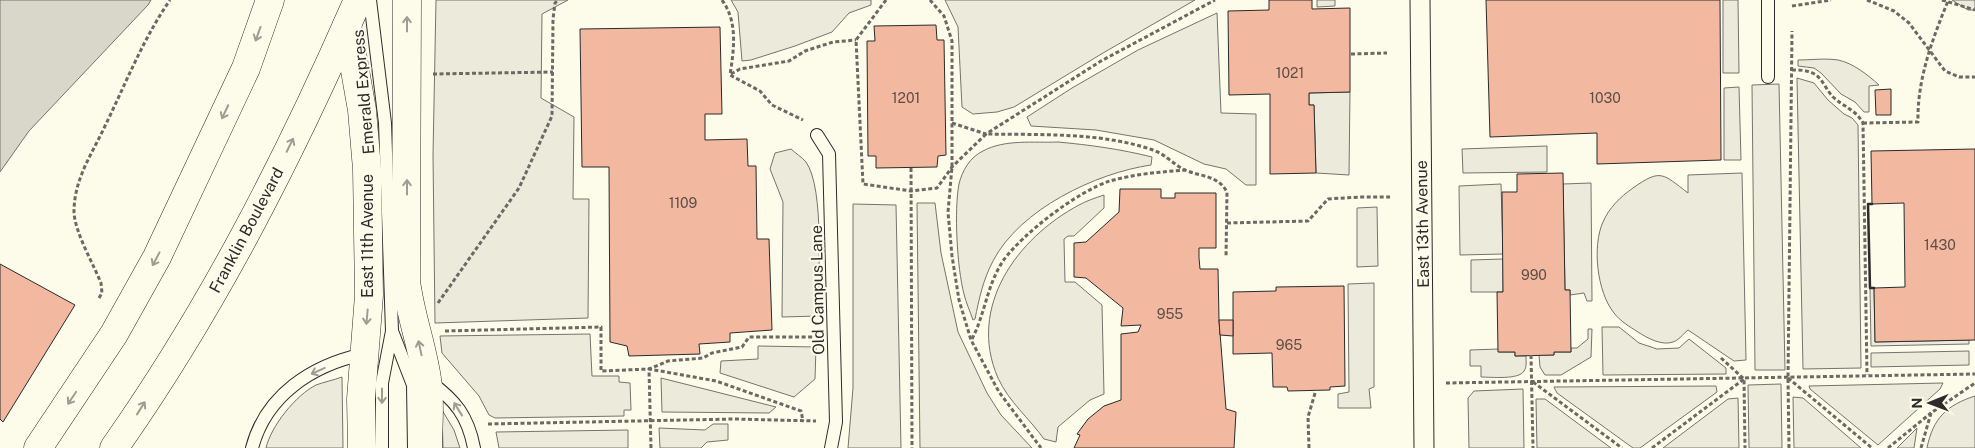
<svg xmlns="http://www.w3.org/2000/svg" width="1975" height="448" font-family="'Public Sans',sans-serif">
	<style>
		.green { fill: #ecebdb; stroke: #74746e }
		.water { fill: #d8d7c9; stroke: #74746e }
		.building { fill: #f2b8a0; stroke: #2b2b2b }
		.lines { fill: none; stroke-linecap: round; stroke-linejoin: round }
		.service-casing { stroke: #2b2b2b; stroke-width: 14 }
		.pedestrian-casing { stroke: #2b2b2b; stroke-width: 21 }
		.secondary-casing { stroke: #2b2b2b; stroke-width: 29 }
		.primary-casing { stroke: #2b2b2b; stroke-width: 29 }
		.path { stroke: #6a6964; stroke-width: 3; stroke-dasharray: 4 2.5; stroke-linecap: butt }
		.service { stroke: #fdfbea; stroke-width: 12 }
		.pedestrian { stroke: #fdfbea; stroke-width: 19 }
		.secondary { stroke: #fdfbea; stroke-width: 28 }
		.primary { stroke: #fdfbea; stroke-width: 28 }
		.wall { stroke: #2b2b2b; stroke-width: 2.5 }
		.oneway { stroke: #9e9d94 }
		.labels { text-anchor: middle; stroke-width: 4; stroke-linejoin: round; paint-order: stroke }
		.number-label { font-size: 14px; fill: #5d4e48 }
		.street-label { font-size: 16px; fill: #2b2b2b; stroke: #fdfbea }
	</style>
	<rect width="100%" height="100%" fill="#fdfbea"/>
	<!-- green -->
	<g class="green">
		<path d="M 436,0 L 568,0 L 542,14 L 541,98 L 574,117 L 573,199 L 589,199 L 588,318 L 435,323 L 433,155 Z"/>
		<path d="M 731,0 L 871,0 L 871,5 L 849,13 L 832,32 L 795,46 L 751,60 L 742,61 L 738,12 Z"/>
		<path d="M 945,0 L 1195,0 L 1103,53 L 1014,107 L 997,112 L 973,114 L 962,107 L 958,27 Z"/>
		<path d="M 1317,0 L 1335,0 L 1335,6 L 1317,7 Z"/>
		<path d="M 1723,0 L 1738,0 L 1739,73 L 1723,73 Z"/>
		<path d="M 1952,0 L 1975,0 L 1975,10 L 1968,10 Z"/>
		<path d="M 1217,13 L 1221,113 L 1256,114 L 1256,185 L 1246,185 L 1226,169 L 1204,164 L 1154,140 L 1096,130 L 1031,126 L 1027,117 L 1072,88 L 1138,50 Z"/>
		<path d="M 1798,60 C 1811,60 1825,58 1838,60 C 1853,63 1868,75 1879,85 L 1869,86 L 1869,112 L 1864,112 L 1855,102 L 1841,94 L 1821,73 L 1814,68 L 1798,66 Z"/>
		<path d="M 1797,78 L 1814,83 L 1828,100 L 1844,114 L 1852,118 L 1858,125 L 1861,368 L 1803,369 Z"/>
		<path d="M 1779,84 L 1785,370 L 1755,370 L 1752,85 Z"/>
		<path d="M 1739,87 L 1741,160 L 1724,160 L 1724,88 Z"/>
		<path d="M 1350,92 L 1349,175 L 1316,173 L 1314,105 L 1309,105 L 1309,93 Z"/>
		<path d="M 1058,142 C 1090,145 1120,149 1152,157 L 1151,165 C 1096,173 1020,209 993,261 C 983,280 979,299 975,319 L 973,320 C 970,311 966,303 964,294 C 957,268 954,210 959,184 C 962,171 970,157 983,151 C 1005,139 1034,143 1058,142 Z"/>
		<path d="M 1547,146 L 1547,172 L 1463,173 L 1462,149 Z"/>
		<path d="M 791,149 C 795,153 802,157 806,162 C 825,189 818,281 818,316 L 782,317 L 783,202 L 770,169 L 775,153 Z"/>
		<path d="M 1742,173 L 1746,360 L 1734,361 L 1688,330 C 1683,334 1679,340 1673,342 C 1662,346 1647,338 1638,332 C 1630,327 1620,321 1614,313 C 1597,292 1592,246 1603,222 C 1609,208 1620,197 1633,188 C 1661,168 1663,174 1688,193 L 1688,175 Z"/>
		<path d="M 1591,183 L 1592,301 L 1587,301 L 1584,293 L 1570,295 L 1570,290 L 1565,290 L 1563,184 Z"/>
		<path d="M 1501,184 L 1503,254 L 1460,255 L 1459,186 Z"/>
		<path d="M 1104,195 L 1104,208 L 1074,236 L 1068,236 L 1064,239 L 1065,282 L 1075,282 L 1102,305 L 1104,394 L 1090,400 L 1058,427 L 1056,442 L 1044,439 C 1029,418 1009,402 998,378 C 967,307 1017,238 1079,205 C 1086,201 1095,198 1104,195 Z"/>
		<path d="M 917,203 L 935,203 L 941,253 L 958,332 L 987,393 L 1001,415 L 1032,448 L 920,448 Z"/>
		<path d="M 853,204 L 896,205 L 901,448 L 848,448 L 853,388 Z"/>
		<path d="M 1377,207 L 1378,266 L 1357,267 L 1357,208 Z"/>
		<path d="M 1503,259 L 1503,292 L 1471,292 L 1471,260 Z"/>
		<path d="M 1374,283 L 1374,387 L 1369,389 L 1371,408 L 1338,408 L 1338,394 L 1349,392 L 1348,284 Z"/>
		<path d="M 1870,288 L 1874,288 L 1875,342 L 1969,340 L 1969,344 L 1871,346 Z"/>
		<path d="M 1602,327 L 1619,327 L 1639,343 L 1657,349 L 1679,348 L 1689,339 L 1726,368 L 1726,374 L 1603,375 Z"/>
		<path d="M 1588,329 L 1592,329 L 1591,357 L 1561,375 L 1545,375 L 1540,367 L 1539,355 L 1554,355 L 1554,352 L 1571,352 L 1571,348 L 1577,348 L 1588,339 Z"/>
		<path d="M 590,334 L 592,376 L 619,376 L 619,382 L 630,383 L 631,410 L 624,410 L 624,416 L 495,418 L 489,415 L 479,396 L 442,353 L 440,336 Z"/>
		<path d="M 758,346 L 816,347 L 815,379 L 794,397 L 720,373 L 721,361 L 758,359 Z"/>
		<path d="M 1498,349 L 1499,352 L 1515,352 L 1515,356 L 1526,356 C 1526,361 1527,367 1524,371 C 1519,380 1491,377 1481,377 L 1481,366 L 1470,366 L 1470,350 Z"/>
		<path d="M 1969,351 L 1969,365 L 1871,367 L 1871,353 Z"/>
		<path d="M 342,377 L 343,448 L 266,448 C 271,426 296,395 316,385 C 324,382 334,380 342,377 Z"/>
		<path d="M 661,378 L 776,407 L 769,413 L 662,412 Z"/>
		<path d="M 1943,383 L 1940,389 L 1878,445 L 1810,389 L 1809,386 Z"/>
		<path d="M 1781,384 L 1782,448 L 1749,448 L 1748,385 Z"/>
		<path d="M 1716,386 L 1717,392 L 1640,448 L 1633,448 L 1557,393 L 1554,387 Z"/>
		<path d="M 1523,389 L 1524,448 L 1469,448 L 1468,398 L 1474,391 Z"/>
		<path d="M 1975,396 L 1975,448 L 1927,448 C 1933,418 1947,405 1975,396 Z"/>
		<path d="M 1793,397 L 1803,398 L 1861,448 L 1794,448 Z"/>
		<path d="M 1738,398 L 1739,448 L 1663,448 L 1728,399 Z"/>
		<path d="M 1536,399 L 1545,399 L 1611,448 L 1537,448 Z"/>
		<path d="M 442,410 L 454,430 L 460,448 L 443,448 Z"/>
		<path d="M 713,424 L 728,424 L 728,440 L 707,442 L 701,448 L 660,448 L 659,428 L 705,430 Z"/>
		<path d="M 1917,428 L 1914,448 L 1897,448 Z"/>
		<path d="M 628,430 L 628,448 L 499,448 L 496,432 Z"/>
	</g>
	<!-- water -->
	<path class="water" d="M 0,0 L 151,0 L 148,5 L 29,131 L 0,172 Z"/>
	<!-- building -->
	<g class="building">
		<path d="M 1269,0 L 1312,0 L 1312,9 L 1350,8 L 1350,92 L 1309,93 L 1309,105 L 1314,105 L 1316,173 L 1270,174 L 1270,94 L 1229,95 L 1228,11 L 1269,10 Z"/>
		<path d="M 1486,0 L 1720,0 L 1721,160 L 1597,164 L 1597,133 L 1490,137 Z"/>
		<path d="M 936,25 L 937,40 L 944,40 L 946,155 L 938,156 L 937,167 L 876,168 L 876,156 L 868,156 L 867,41 L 875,41 L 874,26 Z"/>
		<path d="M 720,27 L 722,114 L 705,114 L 705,140 L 747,139 L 748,166 L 756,166 L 757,239 L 769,239 L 772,330 L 730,333 L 730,342 L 699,344 L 700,354 L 629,356 L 627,346 L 610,342 L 609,167 L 582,167 L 580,29 Z"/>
		<path d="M 1891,89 L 1891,115 L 1876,115 L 1875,90 Z"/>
		<path d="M 1975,149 L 1975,340 L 1875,342 L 1874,288 L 1905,287 L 1904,203 L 1872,204 L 1871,151 Z"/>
		<path d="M 1563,173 L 1565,290 L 1570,290 L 1571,352 L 1554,352 L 1554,355 L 1515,356 L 1515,352 L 1498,352 L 1497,292 L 1503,292 L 1502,192 L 1517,192 L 1517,174 Z"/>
		<path d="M 1120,189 L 1161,189 L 1161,198 L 1175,198 L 1175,193 L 1216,193 L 1216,248 L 1199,248 L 1199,258 L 1200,269 L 1218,269 L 1219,320 L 1226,409 L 1236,412 L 1234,448 L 1074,448 L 1080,435 L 1077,434 L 1088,419 L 1104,406 L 1121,400 L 1121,334 L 1138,332 L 1141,325 L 1121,326 L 1123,308 L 1086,278 L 1074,277 L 1074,243 L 1086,242 L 1119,212 Z"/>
		<path d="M 0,264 L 75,305 L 3,422 L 0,419 Z"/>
		<path d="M 1344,286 L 1345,386 L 1330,387 L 1330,390 L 1288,391 L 1287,387 L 1273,387 L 1272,353 L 1233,354 L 1233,292 L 1276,291 L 1276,287 Z"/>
		<path d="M 1219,320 L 1233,320 L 1233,336 L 1220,335 Z"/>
	</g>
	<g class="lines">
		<defs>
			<g id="service">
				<path d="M 370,0 L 385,123 L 392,331 L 382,383 L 382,448"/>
				<path d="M 1768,0 L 1768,77"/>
				<path d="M 817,135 L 829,154 L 836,422 L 831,448"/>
				<path d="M 392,331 L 413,385 L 414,448"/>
				<path d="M 430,382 C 455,400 468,416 474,448"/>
				<path d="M 252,448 C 266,395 312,365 364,354"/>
			</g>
			<path id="pedestrian" d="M 1420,0 L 1424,448"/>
			<g id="secondary">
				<path d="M 407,0 L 406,281 C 410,314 422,345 427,379 C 431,401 428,425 428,448"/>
				<path d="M 347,25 L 362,110 L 367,169 L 369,295 L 361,399 L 362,448"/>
			</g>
			<g id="primary">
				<path d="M 38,448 L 114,334 L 157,257 L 246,68 L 270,0"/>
				<path d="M 114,448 C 212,309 290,156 358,0"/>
			</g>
		</defs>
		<!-- service casing -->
		<use href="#service" class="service-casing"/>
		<!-- pedestrian casing -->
		<use href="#pedestrian" class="pedestrian-casing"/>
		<!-- secondary casing -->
		<use href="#secondary" class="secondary-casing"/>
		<!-- primary casing -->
		<use href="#primary" class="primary-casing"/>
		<!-- path -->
		<g class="path">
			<path d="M 722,0 C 738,22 734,49 730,75 L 760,91 L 772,105 L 803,120"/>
			<path d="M 886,0 L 856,40 L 863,184 L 911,191 L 937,188 L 952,167 L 986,134 C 1040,135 1101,132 1153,150 C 1165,154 1174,165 1185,170 C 1201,177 1218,175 1227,192 L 1226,257"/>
			<path d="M 930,0 L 944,16 L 952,41 L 952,167 L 948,212 L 952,256 L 959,300 L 971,340 L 999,392 L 1041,448"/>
			<path d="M 1867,0 L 1894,11 L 1909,23 L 1945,71 L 1959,77 L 1975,77"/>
			<path d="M 1942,0 L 1975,10"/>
			<path d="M 1792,6 L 1831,0"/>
			<path d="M 1351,54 L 1387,53"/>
			<path d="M 1792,70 C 1800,70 1809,70 1816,75 C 1823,80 1827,91 1833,97 C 1844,107 1856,110 1863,123 L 1867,375"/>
			<path d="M 433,74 L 553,72"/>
			<path d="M 731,74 L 740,69 L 789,61 L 805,51 L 833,42 L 856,40"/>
			<path d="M 952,123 L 986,134 L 1101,61 L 1215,0"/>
			<path d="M 1863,123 L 1918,122 C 1917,80 1932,40 1948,1"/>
			<path d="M 911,168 L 912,448"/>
			<path d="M 1227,223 L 1308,221 L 1328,199 L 1360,197 L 1390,197"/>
			<path d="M 99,298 L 102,293 L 101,283 C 93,263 75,233 74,212 C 74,179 92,154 105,126 C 126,83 143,39 170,0"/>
			<path d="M 438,303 L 519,188 L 552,116 L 553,19 L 555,3 L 558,0"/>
			<path d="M 445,331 L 601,327 L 601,371 L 649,369 L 716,381 L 801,411 L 803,421"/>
			<path d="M 972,339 C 985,314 987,285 1003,261 C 1022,234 1078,191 1110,181 C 1134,174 1160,172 1186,170"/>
			<path d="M 1531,355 L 1533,448"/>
			<path d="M 1721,358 L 1744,379 L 1745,448"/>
			<path d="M 1788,378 L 1872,448"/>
			<path d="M 1533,382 L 1622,448"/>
			<path d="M 1446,383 L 1975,374"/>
			<path d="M 488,424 L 734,419 L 816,421"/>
			<path d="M 651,448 L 649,369 L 668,361 L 703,358 L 712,353 L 742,347 L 749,337 L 813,337"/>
			<path d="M 1309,448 L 1308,417 L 1316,390"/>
			<path d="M 1652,448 L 1744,379"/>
			<path d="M 1789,448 L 1788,378 L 1792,31"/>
			<path d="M 1888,448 L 1931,413"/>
			<path d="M 1921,448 L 1931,413 L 1975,383"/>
		</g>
		<!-- service -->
		<use href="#service" class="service"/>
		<!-- pedestrian -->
		<use href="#pedestrian" class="pedestrian"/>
		<!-- secondary -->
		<use href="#secondary" class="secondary"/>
		<!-- primary -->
		<use href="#primary" class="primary"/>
		<!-- wall -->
		<path class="wall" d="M 1872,204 L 1868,204 L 1870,288 L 1874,288"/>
	</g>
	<!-- one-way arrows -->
	<defs><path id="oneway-shaft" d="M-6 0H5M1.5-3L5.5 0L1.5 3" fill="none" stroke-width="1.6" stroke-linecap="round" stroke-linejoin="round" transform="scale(1.25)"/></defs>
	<g class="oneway">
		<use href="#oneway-shaft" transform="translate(407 24) rotate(-90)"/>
		<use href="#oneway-shaft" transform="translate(258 34) rotate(110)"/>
		<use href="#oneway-shaft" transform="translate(225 112) rotate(115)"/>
		<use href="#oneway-shaft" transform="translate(290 145) rotate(-64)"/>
		<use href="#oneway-shaft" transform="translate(407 187) rotate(-90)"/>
		<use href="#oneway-shaft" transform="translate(156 259) rotate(118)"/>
		<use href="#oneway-shaft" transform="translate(367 317) rotate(95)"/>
		<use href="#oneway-shaft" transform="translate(420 348) rotate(-102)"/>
		<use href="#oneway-shaft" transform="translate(318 371) rotate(156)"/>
		<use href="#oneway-shaft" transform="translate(382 396) rotate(90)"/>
		<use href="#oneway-shaft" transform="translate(72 398) rotate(124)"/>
		<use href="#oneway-shaft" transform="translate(141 408) rotate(-58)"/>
		<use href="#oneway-shaft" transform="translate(458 409) rotate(-122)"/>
	</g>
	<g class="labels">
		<!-- number labels -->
		<g class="number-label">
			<text x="1290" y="78">1021</text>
			<text x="906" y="103">1201</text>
			<text x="1605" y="103">1030</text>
			<text x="683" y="208">1109</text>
			<text x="1940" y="250">1430</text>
			<text x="1534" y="280">990</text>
			<text x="1170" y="319">955</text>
			<text x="1289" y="350">965</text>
		</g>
		<!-- street labels -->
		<g class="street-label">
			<text transform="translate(363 92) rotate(-95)" y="6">Emerald Express</text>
			<text transform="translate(1422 224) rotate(-91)" y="6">East 13th Avenue</text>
			<text transform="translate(246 230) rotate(-62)" y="6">Franklin Boulevard</text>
			<text transform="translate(367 236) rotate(-90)" y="6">East 11th Avenue</text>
			<text transform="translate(817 290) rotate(-91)" y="6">Old Campus Lane</text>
		</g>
	</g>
	<!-- north arrow -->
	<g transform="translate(1930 403) rotate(269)" stroke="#fdfbea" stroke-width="4" paint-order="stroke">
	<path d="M0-4L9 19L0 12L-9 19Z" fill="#2b2b2b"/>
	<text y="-8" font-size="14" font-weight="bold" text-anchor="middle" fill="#2b2b2b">N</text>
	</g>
</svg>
